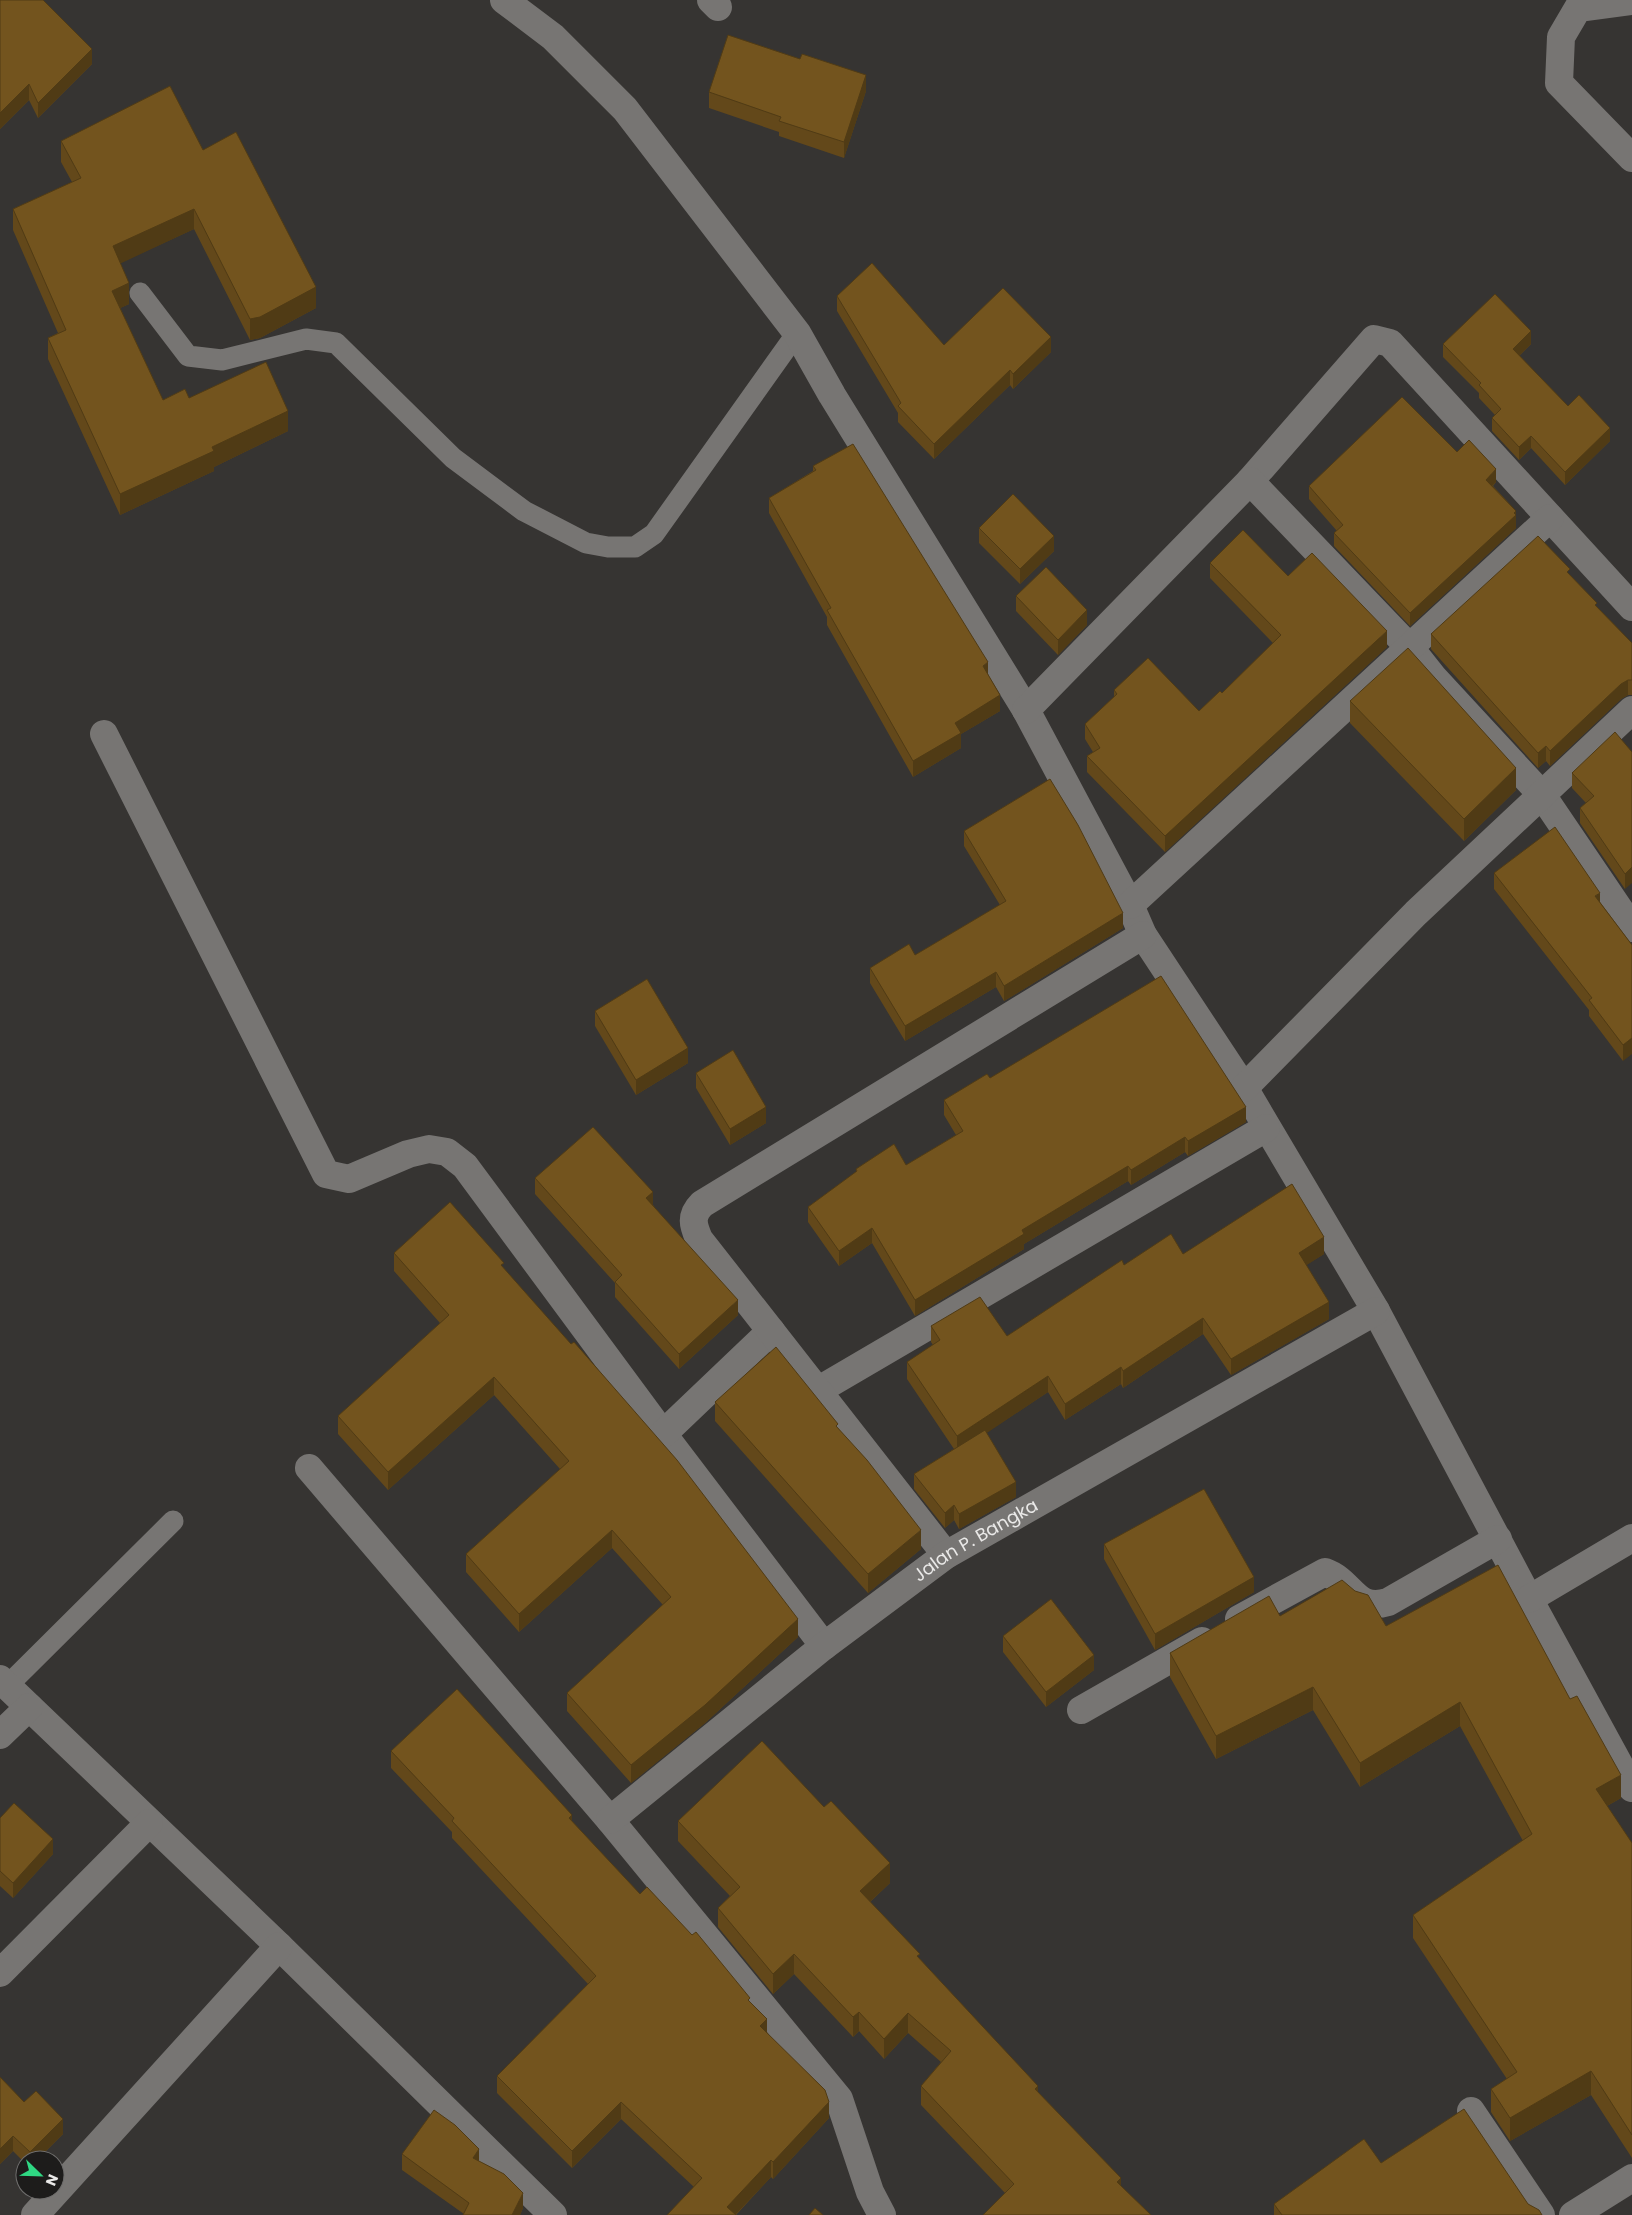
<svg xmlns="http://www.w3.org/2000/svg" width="1632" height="2215" font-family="Poppins,sans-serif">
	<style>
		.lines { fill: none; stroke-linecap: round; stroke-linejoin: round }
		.service { stroke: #777573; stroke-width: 21 }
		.minor { stroke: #777573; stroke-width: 28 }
		.wall { fill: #63481a }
		.shaded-wall { fill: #503b15 }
		.building { fill: #73541e; stroke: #503b15 }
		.labels { text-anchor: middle; stroke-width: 4; stroke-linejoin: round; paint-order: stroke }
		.street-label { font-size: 18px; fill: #eae9e8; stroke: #1d1c1b }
	</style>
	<rect width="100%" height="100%" fill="#363432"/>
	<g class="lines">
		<!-- service -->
		<g class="service">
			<path d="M 140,293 L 188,356 L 222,360 L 306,339 L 336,343 L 453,458 L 524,511 L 586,543 L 608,547 L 635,547 L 654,534 L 797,333"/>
			<path d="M 7,1686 L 173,1521"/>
		</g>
		<!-- minor -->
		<g class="minor">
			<path d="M 504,0 L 553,37 L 625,109 L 797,333 L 832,395 L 1026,710 L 1130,905 L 1143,935 L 1244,1088 L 1376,1311 L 1529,1599 L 1632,1788"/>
			<path d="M 711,0 L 718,7"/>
			<path d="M 1632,1 L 1578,8 L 1561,37 L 1559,83 L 1632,158"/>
			<path d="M 1250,481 L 1374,339 L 1390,343 L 1632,607"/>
			<path d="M 1026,710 L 1250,481 L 1410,648 L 1433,677 L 1542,795 L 1632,928"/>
			<path d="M 104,734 L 326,1174 L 349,1179 L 408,1154 L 429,1149 L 447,1152 L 465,1166 L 663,1434 L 824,1646"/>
			<path d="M 1130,905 L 1550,518"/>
			<path d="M 1244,1088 L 1416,913 L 1632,710"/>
			<path d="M 817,1391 L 1266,1128"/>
			<path d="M 663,1434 L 771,1331"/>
			<path d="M 309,1468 L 610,1820 L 839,2099 L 870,2192 L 882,2215"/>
			<path d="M 946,1555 L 699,1239 C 693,1225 690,1216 702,1204 L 1143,935"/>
			<path d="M 1529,1599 L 1632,1538"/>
			<path d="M 1239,1619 L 1325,1572 C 1353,1582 1354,1612 1388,1602 L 1498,1539"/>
			<path d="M 0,1679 L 279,1946 L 553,2215"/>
			<path d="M 1081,1710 L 1202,1641"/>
			<path d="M 0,1735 L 29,1707"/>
			<path id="s1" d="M 610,1820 L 824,1646 L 946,1555 L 1376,1311"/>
			<path d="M 0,1973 L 149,1823"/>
			<path d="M 1471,2111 L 1541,2215"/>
			<path d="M 35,2215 L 279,1946"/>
			<path d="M 1573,2215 L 1632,2178"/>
		</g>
	</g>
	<!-- wall -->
	<g class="wall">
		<path d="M 0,0 L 92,64 L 38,118 L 29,100 L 0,129 Z"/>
		<path d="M 800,59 L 866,91 L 844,158 L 779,136 L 779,132 L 709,108 L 709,92 Z"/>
		<path d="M 61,141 L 203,150 L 316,308 L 260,338 L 250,340 L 194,229 L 120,263 L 129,304 L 120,308 L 163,400 L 189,398 L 288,431 L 214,467 L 214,471 L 120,515 L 48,359 L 48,338 L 58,333 L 13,230 L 13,209 L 72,182 L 61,162 Z"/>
		<path d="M 837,296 L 944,345 L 1051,352 L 1013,389 L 1010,385 L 934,459 L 898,422 L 898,413 L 837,311 Z"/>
		<path d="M 1443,344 L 1531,344 L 1519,356 L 1568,406 L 1610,441 L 1565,485 L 1531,448 L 1519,460 L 1492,431 L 1492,418 L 1495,415 L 1479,398 L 1479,393 L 1443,357 Z"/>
		<path d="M 1457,452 L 1496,482 L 1493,486 L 1516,511 L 1516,528 L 1410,626 L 1334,546 L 1334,533 L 1337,531 L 1309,499 L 1309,486 Z"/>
		<path d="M 813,466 L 988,674 L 1000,711 L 961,734 L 961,748 L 913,777 L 827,625 L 827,617 L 769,513 L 769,498 L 813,471 Z"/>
		<path d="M 979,528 L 1054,551 L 1020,584 L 979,543 Z"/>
		<path d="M 1210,563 L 1288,576 L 1387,647 L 1165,852 L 1087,772 L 1087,756 L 1093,752 L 1085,739 L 1085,724 L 1114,697 L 1114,690 L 1199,711 L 1222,693 L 1273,643 L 1210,578 Z"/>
		<path d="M 1570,575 L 1597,607 L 1632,643 L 1632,695 L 1628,695 L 1621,699 L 1550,766 L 1546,761 L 1538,768 L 1431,649 L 1431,634 Z"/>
		<path d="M 1016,596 L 1087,625 L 1058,655 L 1016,611 Z"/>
		<path d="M 1350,701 L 1516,790 L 1464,841 L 1350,723 Z"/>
		<path d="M 1632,752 L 1625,889 L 1580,823 L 1580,808 L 1586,803 L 1572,788 L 1572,773 Z"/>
		<path d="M 964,831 L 1123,928 L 1004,1001 L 996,987 L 905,1041 L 870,983 L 870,968 L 915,955 L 1000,905 L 964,846 Z"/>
		<path d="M 1494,873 L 1600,902 L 1632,945 L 1623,1061 L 1589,1016 L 1589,1010 L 1494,889 Z"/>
		<path d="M 595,1011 L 688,1063 L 636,1095 L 595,1026 Z"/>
		<path d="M 696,1073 L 766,1123 L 730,1145 L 696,1088 Z"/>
		<path d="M 990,1078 L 1246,1122 L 1188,1156 L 1185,1152 L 1131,1185 L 1128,1181 L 1024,1244 L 1024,1249 L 915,1316 L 872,1243 L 839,1266 L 808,1222 L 808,1207 L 856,1172 L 856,1169 L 906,1165 L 956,1135 L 944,1115 L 944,1100 Z"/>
		<path d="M 535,1178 L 653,1205 L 738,1315 L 679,1369 L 615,1297 L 615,1283 L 535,1194 Z"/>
		<path d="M 394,1253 L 504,1269 L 798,1637 L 705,1723 L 631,1783 L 567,1711 L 567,1693 L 663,1605 L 612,1548 L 519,1632 L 466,1572 L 466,1554 L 560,1469 L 494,1395 L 388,1490 L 338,1434 L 338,1416 L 440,1323 L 394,1271 Z"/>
		<path d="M 1183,1254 L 1324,1254 L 1306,1265 L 1329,1319 L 1231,1375 L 1203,1334 L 1123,1388 L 1121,1384 L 1065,1420 L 1048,1392 L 986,1433 L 1016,1497 L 959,1529 L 954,1520 L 945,1528 L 914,1489 L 914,1474 L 954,1449 L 907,1379 L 907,1362 L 933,1345 L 931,1342 L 931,1326 L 1007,1336 L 1124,1265 Z"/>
		<path d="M 715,1402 L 838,1428 L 921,1549 L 868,1593 L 715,1421 Z"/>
		<path d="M 1104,1544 L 1254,1592 L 1155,1650 L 1104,1559 Z"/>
		<path d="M 1280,1616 L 1386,1626 L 1621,1798 L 1607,1806 L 1632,1843 L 1632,2158 L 1591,2095 L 1510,2141 L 1491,2112 L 1491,2089 L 1507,2079 L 1413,1938 L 1413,1915 L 1523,1841 L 1460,1726 L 1360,1787 L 1313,1710 L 1216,1759 L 1170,1677 L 1170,1653 Z"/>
		<path d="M 1003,1636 L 1094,1670 L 1046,1707 L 1003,1652 Z"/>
		<path d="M 391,1751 L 572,1822 L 640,1894 L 750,2003 L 767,2032 L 829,2118 L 773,2179 L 771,2177 L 736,2215 L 694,2187 L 621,2119 L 572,2168 L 497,2093 L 497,2076 L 588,1984 L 452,1838 L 452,1832 L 391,1768 Z"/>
		<path d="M 0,1818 L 53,1854 L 13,1898 L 0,1886 Z"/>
		<path d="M 678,1821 L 890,1883 L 870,1902 L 920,1959 L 1038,2093 L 1121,2178 L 1005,2193 L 921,2105 L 921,2086 L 941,2062 L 908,2033 L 884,2059 L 859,2031 L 853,2037 L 794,1974 L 773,1994 L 718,1927 L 718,1908 L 730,1896 L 678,1841 Z"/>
		<path d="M 0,2077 L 24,2102 L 63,2134 L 37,2160 L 25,2160 L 25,2163 L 13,2151 L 0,2164 Z"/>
		<path d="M 402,2154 L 479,2161 L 523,2208 L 520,2215 L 463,2215 L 464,2214 L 402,2170 Z"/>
		<path d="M 1381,2163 L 1528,2204 L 1542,2215 L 1274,2215 L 1274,2204 Z"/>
	</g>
	<!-- shaded-wall -->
	<g class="shaded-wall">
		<path d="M 92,49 L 92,64 L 38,118 L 38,103 Z"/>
		<path d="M 866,75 L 866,91 L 844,158 L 844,142 Z"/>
		<path d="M 29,84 L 29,100 L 0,129 L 0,113 Z"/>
		<path d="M 194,209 L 194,229 L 113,267 L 113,246 Z"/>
		<path d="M 129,283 L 129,304 L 112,312 L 112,291 Z"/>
		<path d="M 316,287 L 316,308 L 260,338 L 250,340 L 250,319 Z"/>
		<path d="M 1531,331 L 1531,344 L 1513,362 L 1513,349 Z"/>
		<path d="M 1051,337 L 1051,352 L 1013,389 L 1013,374 Z"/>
		<path d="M 1010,370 L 1010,385 L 934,459 L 934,444 Z"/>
		<path d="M 288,411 L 288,431 L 214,467 L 214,471 L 120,515 L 120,494 L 212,447 Z"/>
		<path d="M 1610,428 L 1610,441 L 1565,485 L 1565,472 Z"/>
		<path d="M 1531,436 L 1531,448 L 1519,460 L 1519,447 Z"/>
		<path d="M 1496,469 L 1496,482 L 1486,492 L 1486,480 Z"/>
		<path d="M 1516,511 L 1516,528 L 1410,626 L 1410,613 Z"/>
		<path d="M 1054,536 L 1054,551 L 1020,584 L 1020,569 Z"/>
		<path d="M 1087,610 L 1087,625 L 1058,655 L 1058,640 Z"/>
		<path d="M 1387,631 L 1387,647 L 1165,852 L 1165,836 Z"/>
		<path d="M 988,662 L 988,677 L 983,666 Z"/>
		<path d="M 1628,680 L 1628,695 L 1621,699 L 1550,766 L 1550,751 L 1621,684 Z"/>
		<path d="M 1000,695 L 1000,711 L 961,734 L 961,748 L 913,777 L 913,761 L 955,723 Z"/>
		<path d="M 1546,746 L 1546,761 L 1538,768 L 1538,753 Z"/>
		<path d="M 1516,768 L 1516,790 L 1464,841 L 1464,819 Z"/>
		<path d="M 1632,867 L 1632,883 L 1625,889 L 1625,874 Z"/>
		<path d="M 1600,893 L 1600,908 L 1595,896 Z"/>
		<path d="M 1123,913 L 1123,928 L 1004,1001 L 1004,986 Z"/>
		<path d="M 996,972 L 996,987 L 905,1041 L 905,1026 Z"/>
		<path d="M 1632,1038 L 1632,1054 L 1623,1061 L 1623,1045 Z"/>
		<path d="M 688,1048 L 688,1063 L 636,1095 L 636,1080 Z"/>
		<path d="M 766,1107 L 766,1123 L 730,1145 L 730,1129 Z"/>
		<path d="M 1246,1107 L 1246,1122 L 1188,1156 L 1188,1141 Z"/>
		<path d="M 1185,1137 L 1185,1152 L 1131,1185 L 1131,1170 Z"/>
		<path d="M 1128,1166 L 1128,1181 L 1024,1244 L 1024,1249 L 915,1316 L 915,1300 L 1022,1230 Z"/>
		<path d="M 653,1192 L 653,1208 L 646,1198 Z"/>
		<path d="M 872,1228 L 872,1243 L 839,1266 L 839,1251 Z"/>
		<path d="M 1324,1237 L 1324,1254 L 1299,1270 L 1299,1253 Z"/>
		<path d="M 738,1300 L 738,1315 L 679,1369 L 679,1354 Z"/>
		<path d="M 1329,1302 L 1329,1319 L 1231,1375 L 1231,1359 Z"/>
		<path d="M 1203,1318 L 1203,1334 L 1123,1388 L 1123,1371 Z"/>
		<path d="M 1121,1367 L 1121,1384 L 1065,1420 L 1065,1404 Z"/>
		<path d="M 1048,1376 L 1048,1392 L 957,1453 L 957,1436 Z"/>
		<path d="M 494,1377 L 494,1395 L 388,1490 L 388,1472 Z"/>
		<path d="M 1016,1482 L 1016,1497 L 959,1529 L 959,1514 Z"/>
		<path d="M 954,1505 L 954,1520 L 945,1528 L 945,1513 Z"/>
		<path d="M 612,1530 L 612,1548 L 519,1632 L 519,1614 Z"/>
		<path d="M 921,1530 L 921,1549 L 868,1593 L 868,1574 Z"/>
		<path d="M 1254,1577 L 1254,1592 L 1155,1650 L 1155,1634 Z"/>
		<path d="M 798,1619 L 798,1637 L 705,1723 L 631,1783 L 631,1765 Z"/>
		<path d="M 1094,1655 L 1094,1670 L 1046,1707 L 1046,1692 Z"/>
		<path d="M 1313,1687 L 1313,1710 L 1216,1759 L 1216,1736 Z"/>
		<path d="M 1460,1702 L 1460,1726 L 1360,1787 L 1360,1763 Z"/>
		<path d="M 1621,1775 L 1621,1798 L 1596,1812 L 1596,1789 Z"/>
		<path d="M 572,1815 L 572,1831 L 569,1818 Z"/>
		<path d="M 53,1839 L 53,1854 L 13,1898 L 13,1883 Z"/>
		<path d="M 890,1863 L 890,1883 L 860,1911 L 860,1891 Z"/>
		<path d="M 794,1954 L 794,1974 L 773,1994 L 773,1974 Z"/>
		<path d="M 859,2012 L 859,2031 L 853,2037 L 853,2017 Z"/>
		<path d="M 908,2013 L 908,2033 L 884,2059 L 884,2039 Z"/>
		<path d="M 767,2019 L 767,2036 L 760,2026 Z"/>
		<path d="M 1591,2071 L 1591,2095 L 1510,2141 L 1510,2118 Z"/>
		<path d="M 1038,2086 L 1038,2106 L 1035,2089 Z"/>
		<path d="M 621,2102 L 621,2119 L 572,2168 L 572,2151 Z"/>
		<path d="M 829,2102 L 829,2118 L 773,2179 L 773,2162 Z"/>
		<path d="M 63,2119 L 63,2134 L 37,2160 L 30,2160 L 30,2152 Z"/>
		<path d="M 13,2136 L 13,2151 L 0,2164 L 0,2149 Z"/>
		<path d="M 479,2149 L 479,2164 L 473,2158 Z"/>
		<path d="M 771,2160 L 771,2177 L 735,2215 L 727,2207 Z"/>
		<path d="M 1121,2178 L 1121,2198 L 1117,2182 Z"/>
		<path d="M 523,2193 L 523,2208 L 520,2215 L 512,2215 Z"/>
	</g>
	<!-- building -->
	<g class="building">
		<path d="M 0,0 L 43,0 L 92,49 L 38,103 L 29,84 L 0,113 Z"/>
		<path d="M 728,35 L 800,59 L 802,54 L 866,75 L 844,142 L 779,121 L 781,117 L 709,92 Z"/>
		<path d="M 170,86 L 203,150 L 236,132 L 316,287 L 260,317 L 250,319 L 194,209 L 113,246 L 129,283 L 112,291 L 163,400 L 185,389 L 189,398 L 266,362 L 288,411 L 212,447 L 214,451 L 120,494 L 48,338 L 66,330 L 13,209 L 81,178 L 61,141 Z"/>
		<path d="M 872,263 L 944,345 L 1003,288 L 1051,337 L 1013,374 L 1010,370 L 934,444 L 898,406 L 901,403 L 837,296 Z"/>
		<path d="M 1495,294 L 1531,331 L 1513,349 L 1568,406 L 1579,395 L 1610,428 L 1565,472 L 1531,436 L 1519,447 L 1492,418 L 1501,409 L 1479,385 L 1481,383 L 1443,344 Z"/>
		<path d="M 1402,397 L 1457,452 L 1469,440 L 1496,469 L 1486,480 L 1516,511 L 1514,513 L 1516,515 L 1410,613 L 1334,533 L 1343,525 L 1309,486 Z"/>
		<path d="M 853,444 L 988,662 L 983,666 L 1000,695 L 955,723 L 961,733 L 913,761 L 827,610 L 831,608 L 769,498 L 816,470 L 813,466 Z"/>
		<path d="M 1013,494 L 1054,536 L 1020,569 L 979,528 Z"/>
		<path d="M 1243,530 L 1288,576 L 1312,553 L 1387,631 L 1165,836 L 1087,756 L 1100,748 L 1085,724 L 1117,694 L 1114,690 L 1148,658 L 1199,711 L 1220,691 L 1222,693 L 1281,635 L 1210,563 Z"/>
		<path d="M 1538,536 L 1570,569 L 1567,572 L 1597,603 L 1595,605 L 1632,643 L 1632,680 L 1628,680 L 1621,684 L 1550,751 L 1546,746 L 1538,753 L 1431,634 Z"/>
		<path d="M 1046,567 L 1087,610 L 1058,640 L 1016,596 Z"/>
		<path d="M 1408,648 L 1516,768 L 1464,819 L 1350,701 Z"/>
		<path d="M 1615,732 L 1632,752 L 1632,867 L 1625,874 L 1580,808 L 1594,796 L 1572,773 Z"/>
		<path d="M 1050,779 L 1078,825 L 1123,913 L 1004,986 L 996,972 L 905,1026 L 870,968 L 909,944 L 915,955 L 1006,901 L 964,831 Z"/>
		<path d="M 1555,827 L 1600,893 L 1595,896 L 1632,945 L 1632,1038 L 1623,1045 L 1589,1000 L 1592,998 L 1494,873 Z"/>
		<path d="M 1161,976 L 1246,1107 L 1188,1141 L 1185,1137 L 1131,1170 L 1128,1166 L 1022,1230 L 1024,1234 L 915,1300 L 872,1228 L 839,1251 L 808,1207 L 857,1171 L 856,1169 L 894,1144 L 906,1165 L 963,1131 L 944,1100 L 987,1074 L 990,1078 Z"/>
		<path d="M 647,979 L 688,1048 L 636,1080 L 595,1011 Z"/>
		<path d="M 733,1050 L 766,1107 L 730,1129 L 696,1073 Z"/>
		<path d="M 593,1127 L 653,1192 L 646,1198 L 738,1300 L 679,1354 L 615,1282 L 622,1275 L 535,1178 Z"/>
		<path d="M 1292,1184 L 1324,1237 L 1299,1253 L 1329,1302 L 1231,1359 L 1203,1318 L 1123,1371 L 1121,1367 L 1065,1404 L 1048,1376 L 957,1436 L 907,1362 L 940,1340 L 931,1326 L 980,1297 L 1007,1336 L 1122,1260 L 1124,1265 L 1171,1234 L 1183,1254 Z"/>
		<path d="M 450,1202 L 504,1263 L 501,1265 L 571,1344 L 574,1342 L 677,1460 L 798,1619 L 705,1705 L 631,1765 L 567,1693 L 671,1597 L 612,1530 L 519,1614 L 466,1554 L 569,1461 L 494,1377 L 388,1472 L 338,1416 L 449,1315 L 394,1253 Z"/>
		<path d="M 776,1347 L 838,1424 L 836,1426 L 867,1460 L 921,1530 L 868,1574 L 715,1402 Z"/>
		<path d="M 985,1430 L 1016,1482 L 959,1514 L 954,1505 L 945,1513 L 914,1474 Z"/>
		<path d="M 1204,1489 L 1254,1577 L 1155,1634 L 1104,1544 Z"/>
		<path d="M 1498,1565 L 1570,1699 L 1577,1696 L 1621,1775 L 1596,1789 L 1632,1843 L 1632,2135 L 1591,2071 L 1510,2118 L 1491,2089 L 1517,2072 L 1413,1915 L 1532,1834 L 1460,1702 L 1360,1763 L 1313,1687 L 1216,1736 L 1170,1653 L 1269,1596 L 1280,1616 L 1342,1580 L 1355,1591 L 1368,1595 L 1386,1626 Z"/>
		<path d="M 1051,1599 L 1094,1655 L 1046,1692 L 1003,1636 Z"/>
		<path d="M 457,1689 L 572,1815 L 569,1818 L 640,1894 L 647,1887 L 692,1935 L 696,1932 L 750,1998 L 748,2000 L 767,2019 L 760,2026 L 825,2090 L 829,2102 L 773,2162 L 771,2160 L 727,2207 L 736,2215 L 667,2215 L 702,2178 L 621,2102 L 572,2151 L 497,2076 L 596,1976 L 452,1821 L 454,1818 L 391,1751 Z"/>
		<path d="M 762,1741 L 824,1807 L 831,1801 L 890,1863 L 860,1891 L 920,1954 L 917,1956 L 1038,2086 L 1035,2089 L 1121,2178 L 1117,2182 L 1151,2215 L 983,2215 L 1014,2184 L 921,2086 L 951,2051 L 908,2013 L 884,2039 L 859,2012 L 853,2017 L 794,1954 L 773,1974 L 718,1908 L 740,1887 L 678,1821 Z"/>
		<path d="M 14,1803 L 53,1839 L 13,1883 L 0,1871 L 0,1818 Z"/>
		<path d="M 0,2077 L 24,2102 L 36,2091 L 63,2119 L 30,2152 L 13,2136 L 0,2149 Z"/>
		<path d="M 1464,2109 L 1528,2204 L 1539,2210 L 1542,2215 L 1282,2215 L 1274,2204 L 1364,2139 L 1381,2163 Z"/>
		<path d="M 434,2110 L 455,2125 L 479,2149 L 473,2158 L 504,2174 L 523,2193 L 512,2215 L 463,2215 L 469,2203 L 402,2154 Z"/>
		<path d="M 815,2208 L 823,2215 L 809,2215 Z"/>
	</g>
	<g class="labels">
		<!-- street labels -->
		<g class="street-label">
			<text dy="6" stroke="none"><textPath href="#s1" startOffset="461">Jalan P. Bangka</textPath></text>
		</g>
	</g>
	<!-- north arrow -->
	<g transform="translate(40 2175) rotate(113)"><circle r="24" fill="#1d1c1b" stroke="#6f6e6d"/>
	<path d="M0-4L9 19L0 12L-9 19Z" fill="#2fd883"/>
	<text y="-8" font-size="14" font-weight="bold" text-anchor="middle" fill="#eae9e8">N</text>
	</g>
</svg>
